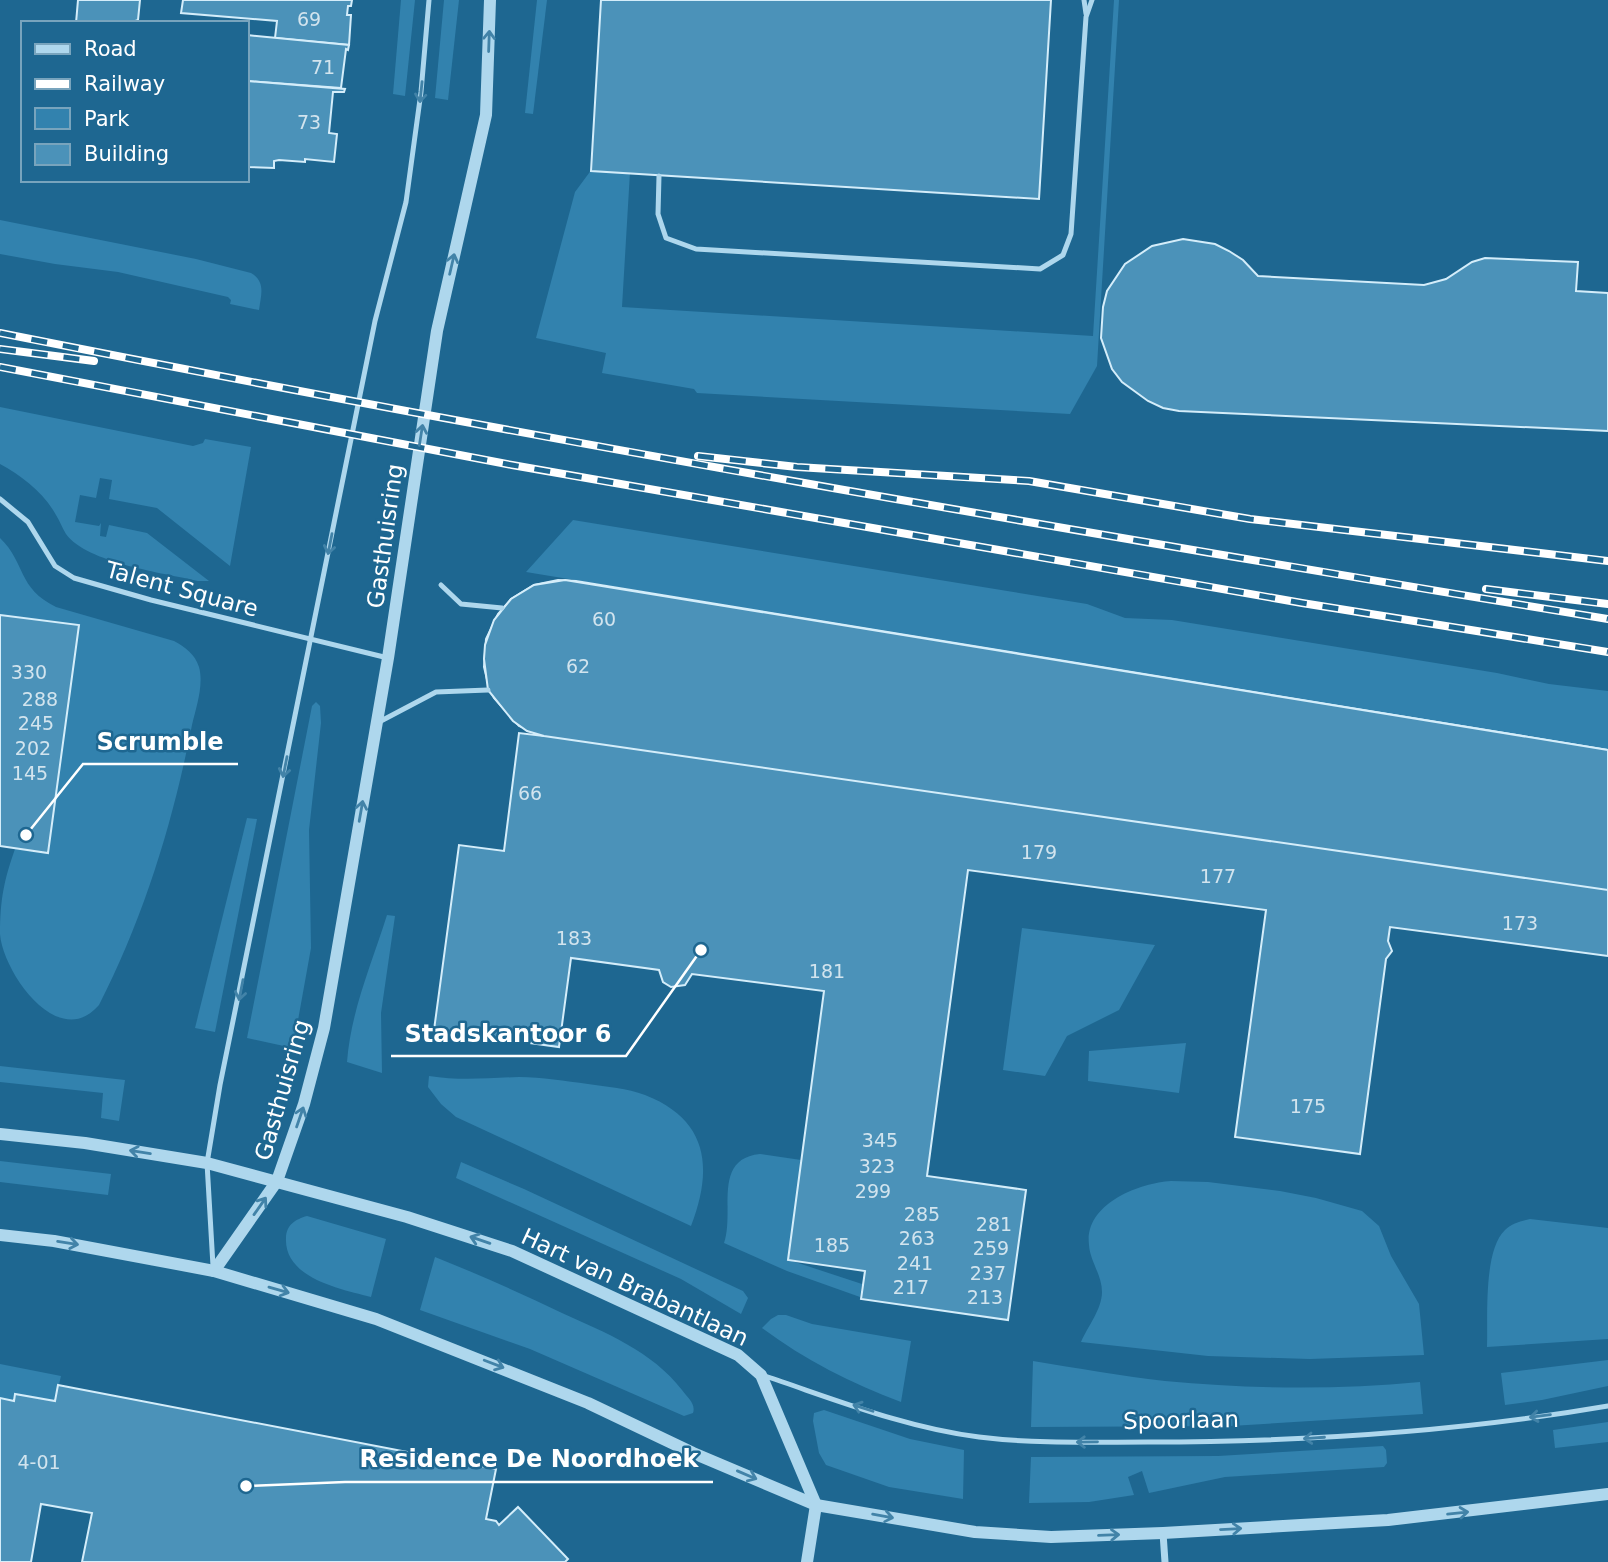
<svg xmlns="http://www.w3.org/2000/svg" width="1608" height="1562" font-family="'DejaVu Sans',sans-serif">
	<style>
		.green { fill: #3282ae }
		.building { fill: #4b92b9; stroke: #d4edfa; stroke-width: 2 }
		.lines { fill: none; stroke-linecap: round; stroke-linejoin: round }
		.service { stroke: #aed7ed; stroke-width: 5 }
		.minor { stroke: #aed7ed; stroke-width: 7 }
		.tertiary { stroke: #aed7ed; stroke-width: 12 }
		.rail-casing { stroke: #fff; stroke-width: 8 }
		.rail { stroke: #1e6791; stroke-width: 5; stroke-dasharray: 16; stroke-linecap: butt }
		.oneway { stroke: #4283a8 }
		.labels { text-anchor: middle; stroke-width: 5; stroke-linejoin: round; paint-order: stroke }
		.number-label { font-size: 19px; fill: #d2e4ee }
		.street-label { font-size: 23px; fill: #fff; stroke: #1e6791 }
		.leader { fill: none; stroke: #fff; stroke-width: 2.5 }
		.callout-dot { fill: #fff; stroke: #1e6791; stroke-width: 2.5 }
		.callout-label { font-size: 24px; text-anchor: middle; font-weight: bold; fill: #fff; stroke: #1e6791; stroke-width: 5; stroke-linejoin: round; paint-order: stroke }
	</style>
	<rect width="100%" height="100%" fill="#1e6791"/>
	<!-- green -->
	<g class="green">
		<path d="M 401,0 L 415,0 L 405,96 L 393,94 Z"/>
		<path d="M 444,0 L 459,0 L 448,100 L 435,98 Z"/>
		<path d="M 537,0 L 547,0 L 533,114 L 525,113 Z"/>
		<path d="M 1114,0 L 1119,0 L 1097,366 L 1070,414 L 697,393 L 694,389 L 602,373 L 606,353 L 536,338 L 575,192 L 592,169 L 630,172 L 622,307 L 1093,336 Z"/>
		<path d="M 0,220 L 196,259 L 251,273 C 266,282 261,295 259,310 L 230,304 L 231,300 L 228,297 L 118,272 L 55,264 L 0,254 Z"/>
		<path d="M 0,407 L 193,446 L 203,443 L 205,439 L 251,447 L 230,566 L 157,508 L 109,499 L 112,480 L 100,478 L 96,498 L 80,495 L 75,522 L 99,526 L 101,523 L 100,536 L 106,537 L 109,525 L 147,533 L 209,581 L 198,581 C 164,573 87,563 66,534 C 62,528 60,521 56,515 C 44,493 22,476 0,464 Z"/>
		<path d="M 573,520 L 1087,604 L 1125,618 L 1172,620 L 1497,673 L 1549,684 L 1608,691 L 1608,750 L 526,572 Z"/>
		<path d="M 0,538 C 26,563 17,588 56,607 L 174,641 C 185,647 195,654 199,667 C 204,685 196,708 192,725 C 173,822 144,917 99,1005 C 59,1052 3,973 0,934 C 0,900 4,880 15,849 L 47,853 L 79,626 L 0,615 Z"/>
		<path d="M 316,702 L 320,706 L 321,723 L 309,830 L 311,948 L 293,1048 L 247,1038 L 312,706 Z"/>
		<path d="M 247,818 L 257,819 L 215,1032 L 195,1028 Z"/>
		<path d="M 387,915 L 395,916 L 381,1013 L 382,1073 L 347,1062 C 351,1010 372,963 387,915 Z"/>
		<path d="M 1022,928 L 1155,945 L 1119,1010 L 1067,1036 L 1045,1076 L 1003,1070 Z"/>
		<path d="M 1186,1043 L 1179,1093 L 1088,1081 L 1089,1051 Z"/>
		<path d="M 0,1066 L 125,1080 L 119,1121 L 101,1118 L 103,1093 L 0,1082 Z"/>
		<path d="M 429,1076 C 460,1081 488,1078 519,1077 C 542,1077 565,1081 588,1084 C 607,1087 627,1088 645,1095 C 709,1120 713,1169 691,1226 L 456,1117 L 441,1104 L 428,1087 Z"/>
		<path d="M 760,1154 L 801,1160 L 789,1260 L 862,1284 L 860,1297 L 787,1271 L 724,1243 C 735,1211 712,1159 760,1154 Z"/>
		<path d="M 0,1161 L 111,1174 L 108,1195 L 0,1182 Z"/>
		<path d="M 461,1162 L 524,1189 L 743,1291 L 748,1298 L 741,1314 L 681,1279 L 456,1178 Z"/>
		<path d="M 1171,1181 L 1208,1182 L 1280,1191 L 1316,1198 L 1362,1211 L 1379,1226 L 1391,1256 L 1419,1304 L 1424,1355 L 1310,1359 L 1208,1356 L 1081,1342 C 1088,1326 1102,1309 1102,1292 C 1102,1275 1090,1261 1089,1245 C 1084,1204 1139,1183 1171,1181 Z"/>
		<path d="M 307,1216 L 386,1239 L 371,1297 C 340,1289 284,1278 286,1238 C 286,1225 296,1219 307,1216 Z"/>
		<path d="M 1530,1219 L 1608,1228 L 1608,1339 L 1487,1347 C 1488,1318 1483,1251 1505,1230 C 1512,1223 1521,1221 1530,1219 Z"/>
		<path d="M 435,1257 C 478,1274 520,1293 562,1313 C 606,1333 652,1351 682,1390 C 688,1398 696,1404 693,1413 L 684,1416 L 530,1349 L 420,1310 Z"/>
		<path d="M 778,1315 L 786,1315 L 812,1324 L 911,1341 L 901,1402 C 851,1383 805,1360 762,1328 L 771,1319 Z"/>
		<path d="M 1608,1360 L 1608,1386 L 1542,1400 L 1505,1405 L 1501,1373 Z"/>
		<path d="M 1033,1361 C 1077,1368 1120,1376 1165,1381 C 1249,1389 1336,1390 1420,1382 L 1423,1414 L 1231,1426 L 1031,1427 Z"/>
		<path d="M 0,1364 L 61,1376 L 55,1401 L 16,1394 L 14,1401 L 0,1398 Z"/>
		<path d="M 824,1410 L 910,1439 L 964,1450 L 963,1499 L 889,1487 L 826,1465 L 819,1453 L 813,1421 L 814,1413 Z"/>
		<path d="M 1608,1422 L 1608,1442 L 1555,1448 L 1553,1430 Z"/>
		<path d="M 1383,1446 L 1386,1450 L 1387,1463 L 1384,1467 L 1225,1477 L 1149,1493 L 1142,1471 L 1128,1477 L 1134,1495 L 1089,1502 L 1029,1503 L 1031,1457 L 1218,1456 Z"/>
	</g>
	<!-- building -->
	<g class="building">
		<path d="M 78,0 L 140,0 L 138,20 L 130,23 L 76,23 Z"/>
		<path d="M 183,0 L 352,0 L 351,6 L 348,6 L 347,15 L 351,15 L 349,45 L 275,38 L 277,21 L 181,13 Z"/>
		<path d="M 601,0 L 1051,0 L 1039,199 L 591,171 Z"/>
		<path d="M 247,35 L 349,45 L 348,50 L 346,49 L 341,88 L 247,81 Z"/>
		<path d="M 247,81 L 345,89 L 344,92 L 333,92 L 329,133 L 337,134 L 334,162 L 305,159 L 305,162 L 279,160 L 274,161 L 274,168 L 247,167 Z"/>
		<path d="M 1183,239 L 1215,244 L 1229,251 L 1243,260 L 1258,276 L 1424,285 L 1446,279 L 1472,262 L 1485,258 L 1578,262 L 1576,291 L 1608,293 L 1608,431 L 1179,411 L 1163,408 L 1148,401 L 1122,382 L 1112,369 L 1101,338 L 1103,307 L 1107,291 L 1125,264 L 1152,246 Z"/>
		<path d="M 558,580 L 576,581 L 1608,750 L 1608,956 L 1390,927 L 1388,941 L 1392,951 L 1386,959 L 1360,1154 L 1235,1137 L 1266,910 L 968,870 L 927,1176 L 1026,1190 L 1008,1320 L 861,1299 L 865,1271 L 788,1260 L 824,991 L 692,974 L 685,985 L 671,987 L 663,982 L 659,970 L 571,958 L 559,1047 L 434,1030 L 459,845 L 504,851 L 519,733 L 544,736 L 519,726 L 494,698 L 489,688 L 484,667 L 486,639 L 498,614 L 511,599 L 534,585 Z"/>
		<path d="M 565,580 L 1608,750 L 1608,890 L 544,736 L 527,731 L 513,721 L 488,690 L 484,659 L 485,645 L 494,620 L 511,599 L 534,585 Z"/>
		<path d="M 0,615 L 79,625 L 48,853 L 0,846 Z"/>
		<path d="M 58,1385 L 496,1469 L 486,1519 L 496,1521 L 499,1525 L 518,1507 L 568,1559 L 565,1562 L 82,1562 L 92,1513 L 41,1504 L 31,1562 L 0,1562 L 0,1398 L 14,1401 L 15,1394 L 55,1401 Z"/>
	</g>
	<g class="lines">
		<!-- service -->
		<g class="service">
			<path d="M 1084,0 L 1086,14"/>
			<path d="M 659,176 L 658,214 L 666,238 L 696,249 L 1040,269 L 1063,255 L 1071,234 L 1086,17 L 1092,0"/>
			<path d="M 0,499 L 28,522 L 55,566 L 74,578 L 151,600 L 388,658"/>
			<path d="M 441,585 L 461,604 L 502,608"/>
			<path d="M 379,722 L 436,692 L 488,690"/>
			<path d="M 213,1266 L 207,1163 L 220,1085 L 375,321 L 406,202 L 421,92 L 429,0"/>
			<path d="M 765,1376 C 834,1399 906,1428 979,1437 C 1035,1444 1092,1442 1148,1442 C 1302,1442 1457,1432 1608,1406"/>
		</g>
		<!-- minor -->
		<path class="minor" d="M 1163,1533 L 1165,1562"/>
		<!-- tertiary -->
		<g class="tertiary">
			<path d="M 0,1134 L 85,1143 L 207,1163 L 407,1217 L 512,1251 L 738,1355 L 761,1375 L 816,1505"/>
			<path d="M 0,1235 L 54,1241 L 214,1271 L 376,1319 L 588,1403 L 693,1453 L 816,1505 L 975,1532 L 1051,1537 L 1163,1533 L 1388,1520 L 1608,1494"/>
			<path d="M 214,1271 L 277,1181 L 304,1104 L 324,1028 L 388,658 L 437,331 L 486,115 L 490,0"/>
			<path d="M 807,1562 L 816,1505"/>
		</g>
		<defs>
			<g id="rail">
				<path d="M 0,333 C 534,439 1071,531 1608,619"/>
				<path d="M 0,349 L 94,361"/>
				<path d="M 0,367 L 512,465 L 1302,603 L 1608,652"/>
				<path d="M 698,456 L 797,467 L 1029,481 L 1250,519 L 1608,561"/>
				<path d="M 1486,589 L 1608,604"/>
			</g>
		</defs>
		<!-- rail casing -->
		<use href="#rail" class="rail-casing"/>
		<!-- rail -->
		<use href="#rail" class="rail"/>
	</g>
	<!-- one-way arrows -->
	<defs><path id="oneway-shaft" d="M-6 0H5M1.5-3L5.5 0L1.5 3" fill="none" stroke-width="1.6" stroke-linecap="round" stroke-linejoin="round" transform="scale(1.75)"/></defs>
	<g class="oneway">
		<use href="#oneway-shaft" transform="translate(489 41) rotate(-88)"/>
		<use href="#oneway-shaft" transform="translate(421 92) rotate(96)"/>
		<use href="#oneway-shaft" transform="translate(452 264) rotate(-77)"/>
		<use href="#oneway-shaft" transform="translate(421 435) rotate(-81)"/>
		<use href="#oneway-shaft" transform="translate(330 544) rotate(101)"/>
		<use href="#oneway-shaft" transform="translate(285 767) rotate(101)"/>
		<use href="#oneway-shaft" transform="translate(361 811) rotate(-80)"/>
		<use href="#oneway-shaft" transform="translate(241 990) rotate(101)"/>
		<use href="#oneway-shaft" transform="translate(300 1117) rotate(-71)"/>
		<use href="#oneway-shaft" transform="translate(140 1152) rotate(-171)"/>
		<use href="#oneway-shaft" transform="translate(260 1206) rotate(-55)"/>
		<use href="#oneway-shaft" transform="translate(480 1240) rotate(-161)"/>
		<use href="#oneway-shaft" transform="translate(68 1243) rotate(9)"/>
		<use href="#oneway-shaft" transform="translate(279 1290) rotate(16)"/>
		<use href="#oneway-shaft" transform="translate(494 1364) rotate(21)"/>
		<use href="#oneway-shaft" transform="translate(863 1408) rotate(-162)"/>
		<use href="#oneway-shaft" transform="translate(1540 1416) rotate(173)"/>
		<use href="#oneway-shaft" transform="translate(1314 1438) rotate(176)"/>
		<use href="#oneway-shaft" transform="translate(1087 1442) rotate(179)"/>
		<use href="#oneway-shaft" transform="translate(747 1475) rotate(23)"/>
		<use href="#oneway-shaft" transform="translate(1458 1513) rotate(-6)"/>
		<use href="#oneway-shaft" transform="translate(883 1516) rotate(10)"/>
		<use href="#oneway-shaft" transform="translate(1231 1529) rotate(-3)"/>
		<use href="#oneway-shaft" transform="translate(1109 1535) rotate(-2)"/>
	</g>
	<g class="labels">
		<!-- number labels -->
		<g class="number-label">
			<text x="309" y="26">69</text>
			<text x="323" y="74">71</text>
			<text x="309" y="129">73</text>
			<text x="604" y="626">60</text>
			<text x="578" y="673">62</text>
			<text x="29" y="679">330</text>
			<text x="40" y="706">288</text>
			<text x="36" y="730">245</text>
			<text x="33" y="755">202</text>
			<text x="30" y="780">145</text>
			<text x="530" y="800">66</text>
			<text x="1039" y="859">179</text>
			<text x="1218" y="883">177</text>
			<text x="1520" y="930">173</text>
			<text x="574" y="945">183</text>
			<text x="827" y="978">181</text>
			<text x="1308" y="1113">175</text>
			<text x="880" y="1147">345</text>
			<text x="877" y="1173">323</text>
			<text x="873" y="1198">299</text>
			<text x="922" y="1221">285</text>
			<text x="994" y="1231">281</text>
			<text x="917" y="1245">263</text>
			<text x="832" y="1252">185</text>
			<text x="991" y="1255">259</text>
			<text x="915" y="1270">241</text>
			<text x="988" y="1280">237</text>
			<text x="911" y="1294">217</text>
			<text x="985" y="1304">213</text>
			<text x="39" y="1469">4-01</text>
		</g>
		<!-- street labels -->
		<g class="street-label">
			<text transform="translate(385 536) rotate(-82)" y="8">Gasthuisring</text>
			<text transform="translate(182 589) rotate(15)" y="8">Talent Square</text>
			<text transform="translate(282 1090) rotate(-74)" y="8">Gasthuisring</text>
			<text transform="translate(635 1287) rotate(25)" y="8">Hart van Brabantlaan</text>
			<text transform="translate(1181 1420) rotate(-1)" y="8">Spoorlaan</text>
		</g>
	</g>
	<!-- callouts -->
	<path class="leader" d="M26 835L83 764H238M701 950L626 1056H391M246 1486L345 1482H713"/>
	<g class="callout-dot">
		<circle cx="26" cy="835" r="7"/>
		<circle cx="701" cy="950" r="7"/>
		<circle cx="246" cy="1486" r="7"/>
	</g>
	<g class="callout-label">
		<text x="160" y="750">Scrumble</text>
		<text x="508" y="1042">Stadskantoor 6</text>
		<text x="529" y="1467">Residence De Noordhoek</text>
	</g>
	<!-- legend -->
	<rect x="21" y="21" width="228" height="161" fill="#1e6791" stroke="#78a4bd" stroke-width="2"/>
	<rect x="35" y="44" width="35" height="10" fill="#aed7ed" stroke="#78a4bd" stroke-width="2"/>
	<text x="84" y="56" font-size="21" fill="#ffffff">Road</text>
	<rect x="35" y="79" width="35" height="10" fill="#ffffff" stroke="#78a4bd" stroke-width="2"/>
	<text x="84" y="91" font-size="21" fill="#ffffff">Railway</text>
	<rect x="35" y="108" width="35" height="21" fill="#3282ae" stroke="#78a4bd" stroke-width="2"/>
	<text x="84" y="126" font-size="21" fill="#ffffff">Park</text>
	<rect x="35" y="144" width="35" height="21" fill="#4b92b9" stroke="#78a4bd" stroke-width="2"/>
	<text x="84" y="161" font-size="21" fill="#ffffff">Building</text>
</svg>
